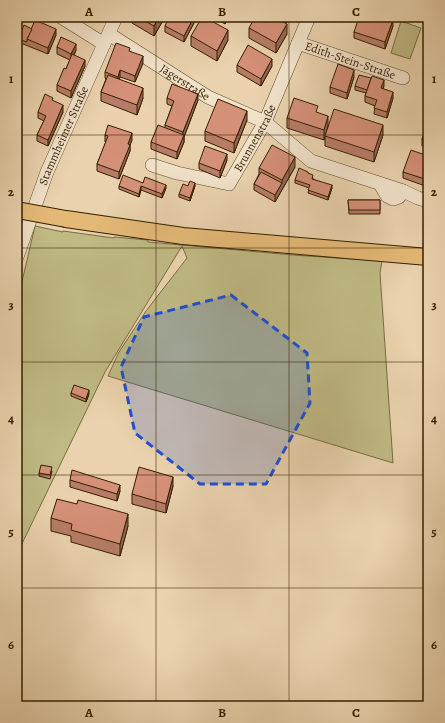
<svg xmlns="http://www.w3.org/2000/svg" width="445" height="723" font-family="Alegreya,serif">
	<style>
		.green { fill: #bfb984; stroke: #7a6c42 }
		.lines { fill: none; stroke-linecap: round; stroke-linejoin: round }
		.minor-casing { stroke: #614c2b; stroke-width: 14 }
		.major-casing { stroke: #341f00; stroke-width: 18 }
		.minor { stroke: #f1e2ca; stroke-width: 13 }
		.major { stroke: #e4b976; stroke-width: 16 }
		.major-bridge-casing { stroke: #341f00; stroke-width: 18; stroke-linecap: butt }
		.major-bridge { stroke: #e4b976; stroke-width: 16 }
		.wall { fill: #b77c67; stroke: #341f00 }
		.shaded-wall { fill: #956554; stroke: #341f00 }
		.building { fill: #d59078; stroke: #341f00 }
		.marked { fill: #1d4ed8; fill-opacity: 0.2; stroke: #1d4ed8; stroke-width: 3; stroke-dasharray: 8 5; stroke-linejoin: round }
		.grid { fill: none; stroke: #341f00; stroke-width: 1; stroke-opacity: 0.55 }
		.labels { text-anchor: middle; stroke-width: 4; stroke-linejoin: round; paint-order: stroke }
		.street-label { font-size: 12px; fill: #341f00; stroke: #f1e2ca }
		.neatline { fill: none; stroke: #341f00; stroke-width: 1.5 }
		.grid-label { font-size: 13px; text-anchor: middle; font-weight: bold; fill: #341f00 }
	</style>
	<rect width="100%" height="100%" fill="#e9d2ad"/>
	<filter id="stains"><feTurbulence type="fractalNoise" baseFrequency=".005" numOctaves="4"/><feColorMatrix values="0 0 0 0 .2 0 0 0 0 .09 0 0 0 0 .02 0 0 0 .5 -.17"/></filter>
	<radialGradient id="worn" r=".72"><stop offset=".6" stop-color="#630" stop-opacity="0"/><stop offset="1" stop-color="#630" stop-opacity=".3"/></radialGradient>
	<!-- green -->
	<g class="green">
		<path d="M 401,21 L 421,28 L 410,59 L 391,53 Z"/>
		<path d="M 35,226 L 63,232 L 63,231 L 114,238 L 114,237 L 148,240 L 148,242 L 293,255 L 382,261 L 380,273 L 393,463 L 108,376 L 119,352 L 146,311 L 187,258 L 182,246 L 105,372 L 17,554 L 17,303 Z"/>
	</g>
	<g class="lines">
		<defs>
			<g id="minor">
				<path d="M 61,17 L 104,44"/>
				<path id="s1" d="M 109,34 L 208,97 L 265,122 L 311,161 L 403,191 L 418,198 L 428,201"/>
				<path id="s2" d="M 298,43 L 403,78"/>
				<path id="s3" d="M 152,165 L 177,173 L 229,184 L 265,122 L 309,17"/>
				<path d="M 380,184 L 387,196 L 393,199 L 399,197 L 403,191"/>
				<path id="s4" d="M 17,257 L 47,172 L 116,17"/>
			</g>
			<path id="major" d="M 66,219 L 183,236 L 428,257"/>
		</defs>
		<!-- minor casing -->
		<use href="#minor" class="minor-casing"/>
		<!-- major casing -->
		<use href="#major" class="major-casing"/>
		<!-- minor -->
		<use href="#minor" class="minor"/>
		<!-- major -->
		<use href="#major" class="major"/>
		<defs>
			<path id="major-bridge" d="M 17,210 L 66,219"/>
		</defs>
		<!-- major-bridge casing -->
		<use href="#major-bridge" class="major-bridge-casing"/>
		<!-- major-bridge -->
		<use href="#major-bridge" class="major-bridge"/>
	</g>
	<!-- wall -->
	<g class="wall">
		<path d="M 132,17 L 165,17 L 154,36 L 132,23 Z"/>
		<path d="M 195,17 L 195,21 L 184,42 L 165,32 L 165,26 Z"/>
		<path d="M 213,17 L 229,17 L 225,24 Z"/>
		<path d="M 276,17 L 290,17 L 286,23 Z"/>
		<path d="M 393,26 L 385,49 L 354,38 L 354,32 Z"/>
		<path d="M 249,28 L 287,34 L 276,53 L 249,38 Z"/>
		<path d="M 32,29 L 56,35 L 48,54 L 18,42 L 18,39 Z"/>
		<path d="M 191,36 L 228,40 L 217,61 L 191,46 Z"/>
		<path d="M 57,47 L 76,50 L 74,55 L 85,66 L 71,98 L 57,91 L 57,85 L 66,69 L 70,60 L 57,54 Z"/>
		<path d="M 130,51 L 143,63 L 135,82 L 120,77 L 119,79 L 143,98 L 137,115 L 101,101 L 101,92 L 106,79 L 105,78 L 105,72 Z"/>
		<path d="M 237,65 L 272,66 L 261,86 L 237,72 Z"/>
		<path d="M 354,77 L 347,99 L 330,93 L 330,87 Z"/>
		<path d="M 355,86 L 384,86 L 383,88 L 393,98 L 387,118 L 374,114 L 375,106 L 365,102 L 365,96 L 366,93 L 355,90 Z"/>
		<path d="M 167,98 L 198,100 L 184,137 L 184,142 L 177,159 L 151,149 L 151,142 L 165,127 L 165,125 L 172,106 L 167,104 Z"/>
		<path d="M 53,101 L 63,112 L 48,146 L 37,141 L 37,135 L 44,121 L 38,118 L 38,112 Z"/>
		<path d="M 428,102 L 428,115 L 426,115 L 426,108 Z"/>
		<path d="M 318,113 L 328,126 L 324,140 L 287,128 L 287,118 Z"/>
		<path d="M 247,120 L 234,153 L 205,141 L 205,131 Z"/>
		<path d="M 428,124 L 428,148 L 422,146 L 422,139 Z"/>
		<path d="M 105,135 L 132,140 L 130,145 L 130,151 L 119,179 L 97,171 L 97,164 L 106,142 L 105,142 Z"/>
		<path d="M 383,135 L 374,162 L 325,146 L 325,136 Z"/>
		<path d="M 428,156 L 428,187 L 403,178 L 403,172 Z"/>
		<path d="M 227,160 L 220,178 L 199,169 L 199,163 Z"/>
		<path d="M 295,167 L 275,202 L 254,190 L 254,184 L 259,174 L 259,168 Z"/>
		<path d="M 308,173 L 313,178 L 313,179 L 332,188 L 328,200 L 308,193 L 309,188 L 295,183 L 295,180 Z"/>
		<path d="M 143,183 L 166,188 L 162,198 L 141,190 L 139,197 L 119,189 L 119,186 Z"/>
		<path d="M 188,186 L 195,186 L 190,201 L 179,197 L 179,194 Z"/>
		<path d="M 348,200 L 380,200 L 380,214 L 349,214 Z"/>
		<path d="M 71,393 L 89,394 L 86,402 L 71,396 Z"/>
		<path d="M 52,471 L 50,479 L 39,476 L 39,473 Z"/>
		<path d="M 70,480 L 120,491 L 117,501 L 70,487 Z"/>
		<path d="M 173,486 L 166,513 L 132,504 L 132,494 Z"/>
		<path d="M 77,504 L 128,526 L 120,556 L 71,542 L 71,536 L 51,531 L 51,518 Z"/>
	</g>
	<!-- shaded-wall -->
	<g class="shaded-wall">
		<path d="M 159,17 L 165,17 L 154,36 L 154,26 Z"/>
		<path d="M 194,17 L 195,17 L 195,21 L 184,42 L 184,36 Z"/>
		<path d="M 225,17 L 229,17 L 225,24 Z"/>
		<path d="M 286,17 L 290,17 L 286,23 Z"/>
		<path d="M 393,20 L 393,26 L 385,49 L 385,42 Z"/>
		<path d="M 287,24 L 287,34 L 276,53 L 276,43 Z"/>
		<path d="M 56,29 L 56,35 L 48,54 L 48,48 Z"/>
		<path d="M 228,30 L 228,40 L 217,61 L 217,51 Z"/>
		<path d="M 76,44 L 76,50 L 71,60 L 71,54 Z"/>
		<path d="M 143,56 L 143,63 L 135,82 L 135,76 Z"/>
		<path d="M 272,59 L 272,66 L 261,86 L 261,79 Z"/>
		<path d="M 85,60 L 85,66 L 71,98 L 71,91 Z"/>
		<path d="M 120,70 L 120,77 L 118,83 L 118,77 Z"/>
		<path d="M 354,70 L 354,77 L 347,99 L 347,93 Z"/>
		<path d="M 384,80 L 384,86 L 381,94 L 381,88 Z"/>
		<path d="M 143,88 L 143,98 L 137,115 L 137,105 Z"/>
		<path d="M 393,92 L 393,98 L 387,118 L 387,112 Z"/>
		<path d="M 198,94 L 198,100 L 184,137 L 184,142 L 177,159 L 177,152 L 183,136 L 183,132 Z"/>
		<path d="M 63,105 L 63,112 L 48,146 L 48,140 Z"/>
		<path d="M 247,111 L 247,120 L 234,153 L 234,143 Z"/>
		<path d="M 328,116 L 328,126 L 324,140 L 324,130 Z"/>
		<path d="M 383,125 L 383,135 L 374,162 L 374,152 Z"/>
		<path d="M 132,133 L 132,140 L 130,145 L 130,151 L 119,179 L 119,172 L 128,144 Z"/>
		<path d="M 227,154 L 227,160 L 220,178 L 220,171 Z"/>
		<path d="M 295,157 L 295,167 L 275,202 L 275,195 L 282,183 L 282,180 Z"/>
		<path d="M 195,183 L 195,186 L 190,201 L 190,198 Z"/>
		<path d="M 166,185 L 166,188 L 162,198 L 162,194 Z"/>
		<path d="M 332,185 L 332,188 L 328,200 L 328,197 Z"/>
		<path d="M 141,186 L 141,190 L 139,197 L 139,194 Z"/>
		<path d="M 89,390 L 89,394 L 86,402 L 86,399 Z"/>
		<path d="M 173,477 L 173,486 L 166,513 L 166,504 Z"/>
		<path d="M 120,485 L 120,491 L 117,501 L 117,494 Z"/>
		<path d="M 128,514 L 128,526 L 120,556 L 120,544 Z"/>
	</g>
	<!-- building -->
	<g class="building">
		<path d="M 138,17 L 159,17 L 154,26 Z"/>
		<path d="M 169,17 L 194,17 L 184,36 L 165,26 Z"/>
		<path d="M 202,17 L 204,17 L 228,30 L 217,51 L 191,36 Z"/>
		<path d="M 255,17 L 274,17 L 287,24 L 276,43 L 249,28 Z"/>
		<path d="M 359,17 L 385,17 L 393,20 L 385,42 L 354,32 Z"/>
		<path d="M 35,20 L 56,29 L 48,48 L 27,39 Z"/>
		<path d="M 24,25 L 32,29 L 27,39 L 27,42 L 18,39 Z"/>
		<path d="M 61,37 L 76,44 L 71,54 L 57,47 Z"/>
		<path d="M 116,43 L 130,48 L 129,51 L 143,56 L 135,76 L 120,70 L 118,77 L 105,72 Z"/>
		<path d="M 248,45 L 272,59 L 261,79 L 237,65 Z"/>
		<path d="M 72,54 L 85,60 L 71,91 L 57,85 L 64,68 L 66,69 Z"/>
		<path d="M 338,64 L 354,70 L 347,93 L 330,87 Z"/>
		<path d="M 108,75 L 143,88 L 137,105 L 101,92 Z"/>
		<path d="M 359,75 L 371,78 L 367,90 L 355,86 Z"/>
		<path d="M 372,76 L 384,80 L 381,88 L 393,92 L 387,112 L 374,108 L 377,100 L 365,96 Z"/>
		<path d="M 172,84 L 198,94 L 183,132 L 165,125 L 174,101 L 167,98 Z"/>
		<path d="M 45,94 L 53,98 L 52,100 L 63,105 L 48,140 L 37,135 L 46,116 L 38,112 Z"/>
		<path d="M 294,98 L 318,106 L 316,112 L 328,116 L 324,130 L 287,118 Z"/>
		<path d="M 218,99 L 247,111 L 234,143 L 205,131 Z"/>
		<path d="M 428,102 L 428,109 L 426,108 Z"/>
		<path d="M 334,109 L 383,125 L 374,152 L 325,136 Z"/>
		<path d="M 428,124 L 428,141 L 422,139 Z"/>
		<path d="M 108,125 L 132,133 L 128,144 L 130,145 L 119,172 L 97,164 L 108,136 L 105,135 Z"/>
		<path d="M 158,125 L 184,135 L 177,152 L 151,142 Z"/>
		<path d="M 272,145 L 295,157 L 282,180 L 259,168 Z"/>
		<path d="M 205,146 L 227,154 L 220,171 L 199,163 Z"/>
		<path d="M 411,150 L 428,156 L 428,180 L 403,172 Z"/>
		<path d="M 299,168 L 308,172 L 308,173 L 313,175 L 312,179 L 332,185 L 328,197 L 308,190 L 310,185 L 295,180 Z"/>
		<path d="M 261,172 L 282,183 L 275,195 L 254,184 Z"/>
		<path d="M 123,175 L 143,183 L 145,177 L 166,185 L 162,194 L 141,186 L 139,194 L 119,186 Z"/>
		<path d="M 190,181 L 195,183 L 190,198 L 179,194 L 183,184 L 188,186 Z"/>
		<path d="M 348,200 L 380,200 L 380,210 L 349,210 Z"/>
		<path d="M 74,385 L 89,390 L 86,399 L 71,393 Z"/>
		<path d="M 41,465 L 52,467 L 50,475 L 39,473 Z"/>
		<path d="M 139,467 L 173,477 L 166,504 L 132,494 Z"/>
		<path d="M 72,470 L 120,485 L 117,494 L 70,480 Z"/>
		<path d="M 57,499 L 77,504 L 78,500 L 128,514 L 120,544 L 71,530 L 72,524 L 51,518 Z"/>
	</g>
	<!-- marked area -->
	<path class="marked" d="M 231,295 L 307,353 L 310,403 L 266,484 L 200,484 L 135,433 L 121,367 L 144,317 Z"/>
	<!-- grid -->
	<path class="grid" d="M 156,17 L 156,706M 289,17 L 289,706M 17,135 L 428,135M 17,248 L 428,248M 17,362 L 428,362M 17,475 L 428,475M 17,588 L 428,588"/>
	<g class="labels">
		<!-- street labels -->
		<g class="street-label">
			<text dy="4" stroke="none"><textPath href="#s2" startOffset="55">Edith-Stein-Straße</textPath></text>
			<text dy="4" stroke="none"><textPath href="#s1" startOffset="90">Jägerstraße</textPath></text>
			<text dy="4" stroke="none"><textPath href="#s4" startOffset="130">Stammheimer Straße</textPath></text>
			<text dy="4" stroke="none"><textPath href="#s3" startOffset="132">Brunnenstraße</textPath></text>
		</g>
	</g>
	<!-- margin -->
	<rect width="445" height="723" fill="none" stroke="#e9d2ad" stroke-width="44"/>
	<rect x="22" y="22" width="401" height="679" class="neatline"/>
	<g class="grid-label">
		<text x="89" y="16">A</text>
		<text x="222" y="16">B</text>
		<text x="356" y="16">C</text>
		<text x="11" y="83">1</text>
		<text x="434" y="83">1</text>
		<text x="11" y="196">2</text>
		<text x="434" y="196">2</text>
		<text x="11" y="309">3</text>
		<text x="434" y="309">3</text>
		<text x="11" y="423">4</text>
		<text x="434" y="423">4</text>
		<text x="11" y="536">5</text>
		<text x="434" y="536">5</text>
		<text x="11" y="649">6</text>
		<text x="434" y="649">6</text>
		<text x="89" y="717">A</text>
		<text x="222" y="717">B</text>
		<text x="356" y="717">C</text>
	</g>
	<rect width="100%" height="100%" filter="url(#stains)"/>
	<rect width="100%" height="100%" fill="url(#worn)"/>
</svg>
